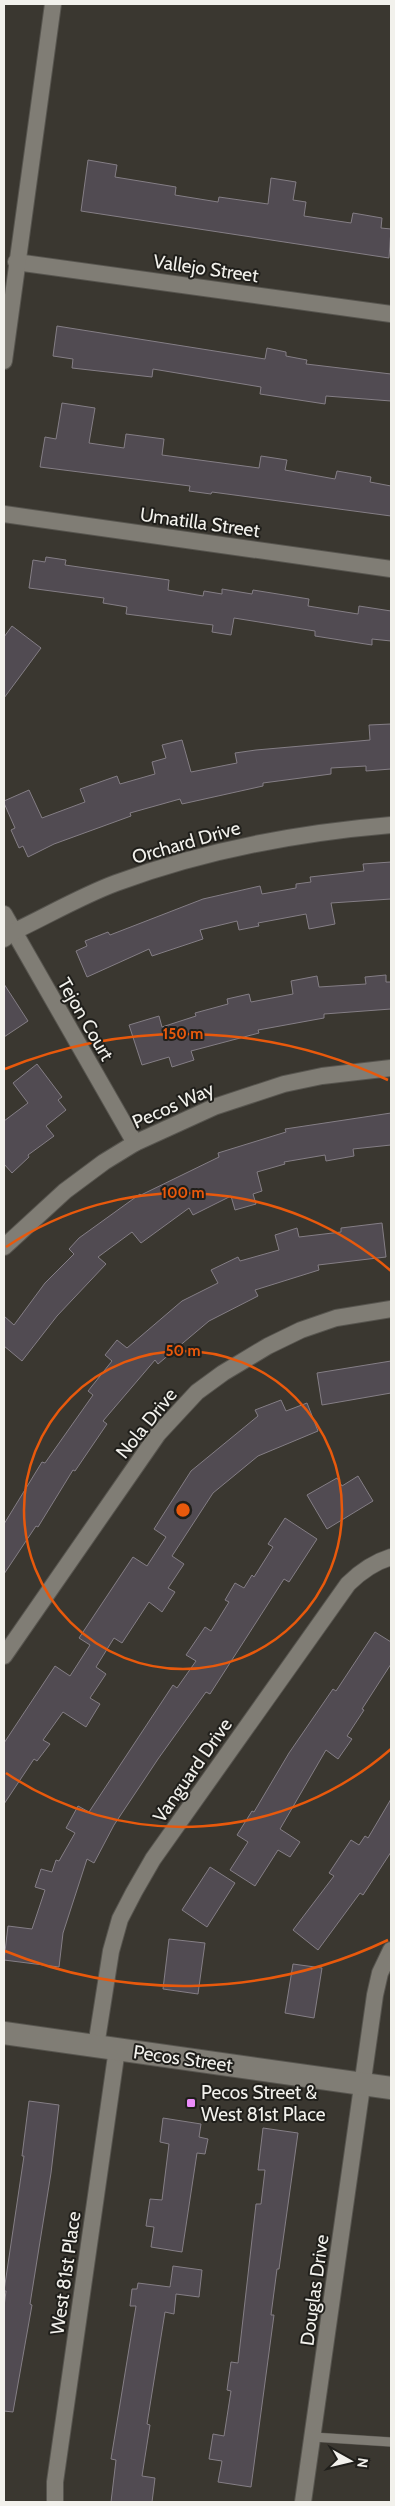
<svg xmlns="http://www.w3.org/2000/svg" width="395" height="2506" font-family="Cabin,sans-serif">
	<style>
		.building { fill: #514b52; stroke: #847e85 }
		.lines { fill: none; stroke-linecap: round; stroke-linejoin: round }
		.service-casing { stroke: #57554f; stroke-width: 10 }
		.minor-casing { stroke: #57554f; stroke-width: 18 }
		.secondary-casing { stroke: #57554f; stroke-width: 24 }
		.service { stroke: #807d75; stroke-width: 9 }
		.minor { stroke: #807d75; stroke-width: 16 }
		.secondary { stroke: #807d75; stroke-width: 22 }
		.ring { fill: none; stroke: #e8590c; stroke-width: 2.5 }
		.poi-dot { fill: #ec8cfa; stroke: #201f1b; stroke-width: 2 }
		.labels { text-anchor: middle; stroke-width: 4; stroke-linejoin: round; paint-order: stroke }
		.street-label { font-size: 19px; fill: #f2f1ec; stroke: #201f1b }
		.poi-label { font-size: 19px; fill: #f2f1ec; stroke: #201f1b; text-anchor: start }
		.centre { fill: #e8590c; stroke: #201f1b; stroke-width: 2.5 }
		.ring-label { font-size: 15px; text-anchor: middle; font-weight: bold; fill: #e8590c; stroke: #201f1b; stroke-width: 4; stroke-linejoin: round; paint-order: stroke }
	</style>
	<rect width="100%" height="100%" fill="#3a3730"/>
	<!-- building -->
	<g class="building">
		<path d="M 88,160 L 117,165 L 115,177 L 176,187 L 175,195 L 218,202 L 219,197 L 268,204 L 271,178 L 296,182 L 293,200 L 306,202 L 304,216 L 351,223 L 353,213 L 382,218 L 381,228 L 391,229 L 389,258 L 81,211 Z"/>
		<path d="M 57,326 L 265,359 L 267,348 L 286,352 L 286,356 L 307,360 L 306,364 L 391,374 L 391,401 L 326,396 L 325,404 L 260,394 L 261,387 L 153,369 L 152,377 L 72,368 L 73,359 L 53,356 Z"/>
		<path d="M 62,403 L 95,408 L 89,443 L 124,448 L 126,434 L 164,439 L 162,455 L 259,468 L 261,456 L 287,460 L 285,470 L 335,479 L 337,471 L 371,477 L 370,482 L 391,486 L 391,516 L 212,492 L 211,494 L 189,491 L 190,486 L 40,467 L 45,437 L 56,439 Z"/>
		<path d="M 46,557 L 66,560 L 65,565 L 169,580 L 168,590 L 203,596 L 204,591 L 222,594 L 222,589 L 252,594 L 253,590 L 309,599 L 308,606 L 358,614 L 359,606 L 391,611 L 391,641 L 372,639 L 372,645 L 315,636 L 315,631 L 234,618 L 231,635 L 212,632 L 213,625 L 126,614 L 127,607 L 103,603 L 104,598 L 29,588 L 33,560 L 45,562 Z"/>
		<path d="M 12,626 L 41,648 L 4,698 L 4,637 Z"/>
		<path d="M 391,724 L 391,769 L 366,771 L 366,766 L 331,768 L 331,774 L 263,783 L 263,786 L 182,804 L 180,799 L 130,813 L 131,816 L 54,844 L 28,857 L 23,846 L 19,848 L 11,830 L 15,828 L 4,803 L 4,801 L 29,790 L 42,818 L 85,802 L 80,789 L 117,776 L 120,784 L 155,774 L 152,762 L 166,758 L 162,745 L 182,740 L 191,772 L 237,763 L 235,753 L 256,750 L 370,740 L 369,725 Z"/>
		<path d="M 391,862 L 391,899 L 331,903 L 335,924 L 309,929 L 306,914 L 258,923 L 259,926 L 239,930 L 237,921 L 200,930 L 203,939 L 152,956 L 149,949 L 87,977 L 76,951 L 87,946 L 85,941 L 108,932 L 110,935 L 203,899 L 260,886 L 262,894 L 296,888 L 296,884 L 311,882 L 310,877 L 364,871 L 363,864 Z"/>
		<path d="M 386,975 L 386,982 L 391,982 L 391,1009 L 324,1014 L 324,1018 L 258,1030 L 259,1033 L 191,1051 L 194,1060 L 172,1067 L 169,1057 L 142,1065 L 129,1025 L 159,1016 L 162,1027 L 196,1016 L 195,1013 L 228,1004 L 227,999 L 249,994 L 251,1002 L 293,994 L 291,981 L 317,976 L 319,987 L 366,984 L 365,977 Z"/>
		<path d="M 4,984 L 28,1021 L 4,1037 Z"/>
		<path d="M 37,1064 L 62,1097 L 58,1100 L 66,1110 L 46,1126 L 54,1136 L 28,1155 L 29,1157 L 12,1173 L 4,1164 L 4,1121 L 28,1103 L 13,1083 Z"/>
		<path d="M 391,1113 L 391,1145 L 353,1149 L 354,1156 L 326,1161 L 325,1155 L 284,1162 L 285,1164 L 257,1172 L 262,1191 L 253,1194 L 256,1204 L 235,1210 L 231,1196 L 193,1215 L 189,1208 L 141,1243 L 132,1232 L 98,1257 L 106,1264 L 57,1316 L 22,1361 L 4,1346 L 4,1316 L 14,1325 L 45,1283 L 74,1254 L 69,1249 L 79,1238 L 140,1194 L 141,1195 L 219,1157 L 218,1153 L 286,1132 L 285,1129 Z"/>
		<path d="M 382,1223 L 386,1257 L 318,1265 L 319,1270 L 255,1290 L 258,1296 L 209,1321 L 158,1364 L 155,1360 L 103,1421 L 107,1424 L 75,1471 L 73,1470 L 38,1527 L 36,1526 L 4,1574 L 4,1524 L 42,1462 L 45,1463 L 93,1395 L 88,1391 L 112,1361 L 105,1355 L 117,1340 L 127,1348 L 182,1301 L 218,1283 L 211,1270 L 238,1257 L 240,1261 L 279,1250 L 275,1235 L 297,1228 L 299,1237 L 341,1232 L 341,1228 Z"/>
		<path d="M 391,1361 L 391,1393 L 322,1405 L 317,1373 Z"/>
		<path d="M 281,1400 L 286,1411 L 307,1403 L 318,1431 L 258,1456 L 213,1493 L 172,1556 L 184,1564 L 168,1588 L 175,1592 L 162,1612 L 149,1602 L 122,1643 L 114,1638 L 96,1667 L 106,1674 L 90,1698 L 100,1704 L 86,1727 L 63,1712 L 43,1740 L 50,1744 L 37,1761 L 34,1759 L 4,1804 L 4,1743 L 55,1666 L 70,1676 L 90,1645 L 79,1638 L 133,1557 L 147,1566 L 166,1537 L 154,1529 L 191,1471 L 258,1416 L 255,1410 Z"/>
		<path d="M 358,1476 L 373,1501 L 327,1529 L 307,1495 L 337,1478 L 342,1486 Z"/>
		<path d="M 285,1518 L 317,1539 L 289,1582 L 284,1579 L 210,1694 L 206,1692 L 158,1759 L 114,1825 L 94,1863 L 87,1859 L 63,1933 L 59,1967 L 4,1960 L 8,1926 L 32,1929 L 45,1890 L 35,1887 L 41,1869 L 52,1872 L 56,1860 L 59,1861 L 75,1833 L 66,1828 L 78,1806 L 89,1812 L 173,1685 L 177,1688 L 196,1661 L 186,1655 L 205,1627 L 211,1631 L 229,1602 L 225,1600 L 235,1583 L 244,1588 L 252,1575 L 254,1577 L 273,1547 L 268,1544 Z"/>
		<path d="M 375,1632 L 391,1642 L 391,1664 L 362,1709 L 364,1710 L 347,1736 L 352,1739 L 338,1759 L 326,1750 L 280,1829 L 300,1842 L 290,1857 L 278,1850 L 255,1886 L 230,1870 L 248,1842 L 237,1835 L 252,1811 L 254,1812 L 289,1753 L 333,1689 L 336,1691 Z"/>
		<path d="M 391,1799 L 391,1852 L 363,1895 L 360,1893 L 318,1950 L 293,1930 L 334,1876 L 329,1873 L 351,1840 L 359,1845 L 365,1836 L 368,1838 Z"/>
		<path d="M 210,1867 L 235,1883 L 207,1927 L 182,1910 Z"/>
		<path d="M 169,1939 L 205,1943 L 198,1994 L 163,1989 Z"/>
		<path d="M 293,1964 L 322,1968 L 314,2018 L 285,2013 Z"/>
		<path d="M 29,2101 L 59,2105 L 51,2173 L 30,2304 L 32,2305 L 13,2412 L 4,2411 L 4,2307 L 6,2291 L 4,2291 L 24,2156 L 22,2156 Z"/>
		<path d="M 163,2118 L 201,2124 L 199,2137 L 208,2139 L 205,2154 L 197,2153 L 182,2252 L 151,2247 L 154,2227 L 146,2226 L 150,2199 L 162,2200 L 169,2144 L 160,2142 Z"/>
		<path d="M 263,2128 L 298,2133 L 279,2269 L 277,2269 L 271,2315 L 274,2315 L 251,2487 L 218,2482 L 222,2461 L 209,2459 L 213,2434 L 224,2436 L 231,2391 L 227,2390 L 231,2362 L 238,2363 L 256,2204 L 261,2204 L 265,2170 L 258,2170 Z"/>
		<path d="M 173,2266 L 202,2270 L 199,2297 L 176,2294 L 174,2314 L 165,2312 L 147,2424 L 150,2425 L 142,2476 L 155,2478 L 152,2502 L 111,2502 L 116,2460 L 111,2459 L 136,2306 L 130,2306 L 132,2289 L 137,2289 L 138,2283 L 170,2287 Z"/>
	</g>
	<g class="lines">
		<defs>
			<path id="service" d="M 313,2437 L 391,2442"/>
			<g id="minor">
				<path d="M 16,262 L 391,314"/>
				<path d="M 4,361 L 53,4"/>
				<path d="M 4,514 L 391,569"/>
				<path d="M 4,914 L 135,1143"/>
				<path d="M 4,939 L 13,932 C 47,916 81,896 116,883 C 205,850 297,833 391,825"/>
				<path d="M 4,1247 L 65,1191 L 104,1162 L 135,1143 L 214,1107 L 284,1084 L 322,1076 L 391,1068"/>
				<path d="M 4,1656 L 158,1434 L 197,1392 L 223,1373 L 268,1346 L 301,1330 L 336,1318 L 391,1309"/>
				<path d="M 96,2046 L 111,1951 L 120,1919 L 134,1892 L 153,1859 L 348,1584 C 360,1572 375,1562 391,1557"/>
				<path d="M 55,2502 L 55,2482 L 117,2049"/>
				<path d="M 303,2502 L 375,1995 L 380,1973 L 391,1950"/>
			</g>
			<path id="secondary" d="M 4,2033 L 391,2088"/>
		</defs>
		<!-- service casing -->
		<use href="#service" class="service-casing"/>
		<!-- minor casing -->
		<use href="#minor" class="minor-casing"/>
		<!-- secondary casing -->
		<use href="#secondary" class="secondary-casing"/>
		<!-- service -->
		<use href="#service" class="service"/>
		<!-- minor -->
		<use href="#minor" class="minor"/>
		<!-- secondary -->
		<use href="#secondary" class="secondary"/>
	</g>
	<!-- distance rings -->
	<g class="ring">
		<circle cx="183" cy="1510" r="159"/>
		<path d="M391 1749A317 317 0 0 1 6 1773M6 1247A317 317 0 0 1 391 1271"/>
		<path d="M388 1940A476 476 0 0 1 5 1951M5 1069A476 476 0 0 1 388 1080"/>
	</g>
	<!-- markers -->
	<rect class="poi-dot" x="186" y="2098" width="10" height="10" rx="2.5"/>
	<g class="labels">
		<!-- street labels -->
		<g class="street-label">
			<text transform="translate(206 268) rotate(8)" y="7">Vallejo Street</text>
			<text transform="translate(200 522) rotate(8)" y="7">Umatilla Street</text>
			<text transform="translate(186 842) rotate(-16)" y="7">Orchard Drive</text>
			<text transform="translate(86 1019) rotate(60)" y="7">Tejon Court</text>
			<text transform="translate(173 1105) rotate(-24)" y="7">Pecos Way</text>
			<text transform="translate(146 1423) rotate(-51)" y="7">Nola Drive</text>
			<text transform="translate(192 1770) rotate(-55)" y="7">Vanguard Drive</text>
			<text transform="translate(183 2058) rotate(8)" y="7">Pecos Street</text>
			<text transform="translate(65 2273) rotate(-82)" y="7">West 81st Place</text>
			<text transform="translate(314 2290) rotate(-82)" y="7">Douglas Drive</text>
		</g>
		<!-- poi labels -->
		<g class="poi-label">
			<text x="201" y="2099">Pecos Street &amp;<tspan x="201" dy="22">West 81st Place</tspan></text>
		</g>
	</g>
	<circle cx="183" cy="1510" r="8" class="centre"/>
	<g class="ring-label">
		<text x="183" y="1039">150 m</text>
		<text x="183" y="1198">100 m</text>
		<text x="183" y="1356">50 m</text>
	</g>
	<!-- border -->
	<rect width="395" height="2506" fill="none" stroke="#f2f1ec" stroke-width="10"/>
	<!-- north arrow -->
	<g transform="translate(350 2461) rotate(98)" stroke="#201f1b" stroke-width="4" paint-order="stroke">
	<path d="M0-4L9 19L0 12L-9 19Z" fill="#f2f1ec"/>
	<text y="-8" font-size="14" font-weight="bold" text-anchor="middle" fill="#f2f1ec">N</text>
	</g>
</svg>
